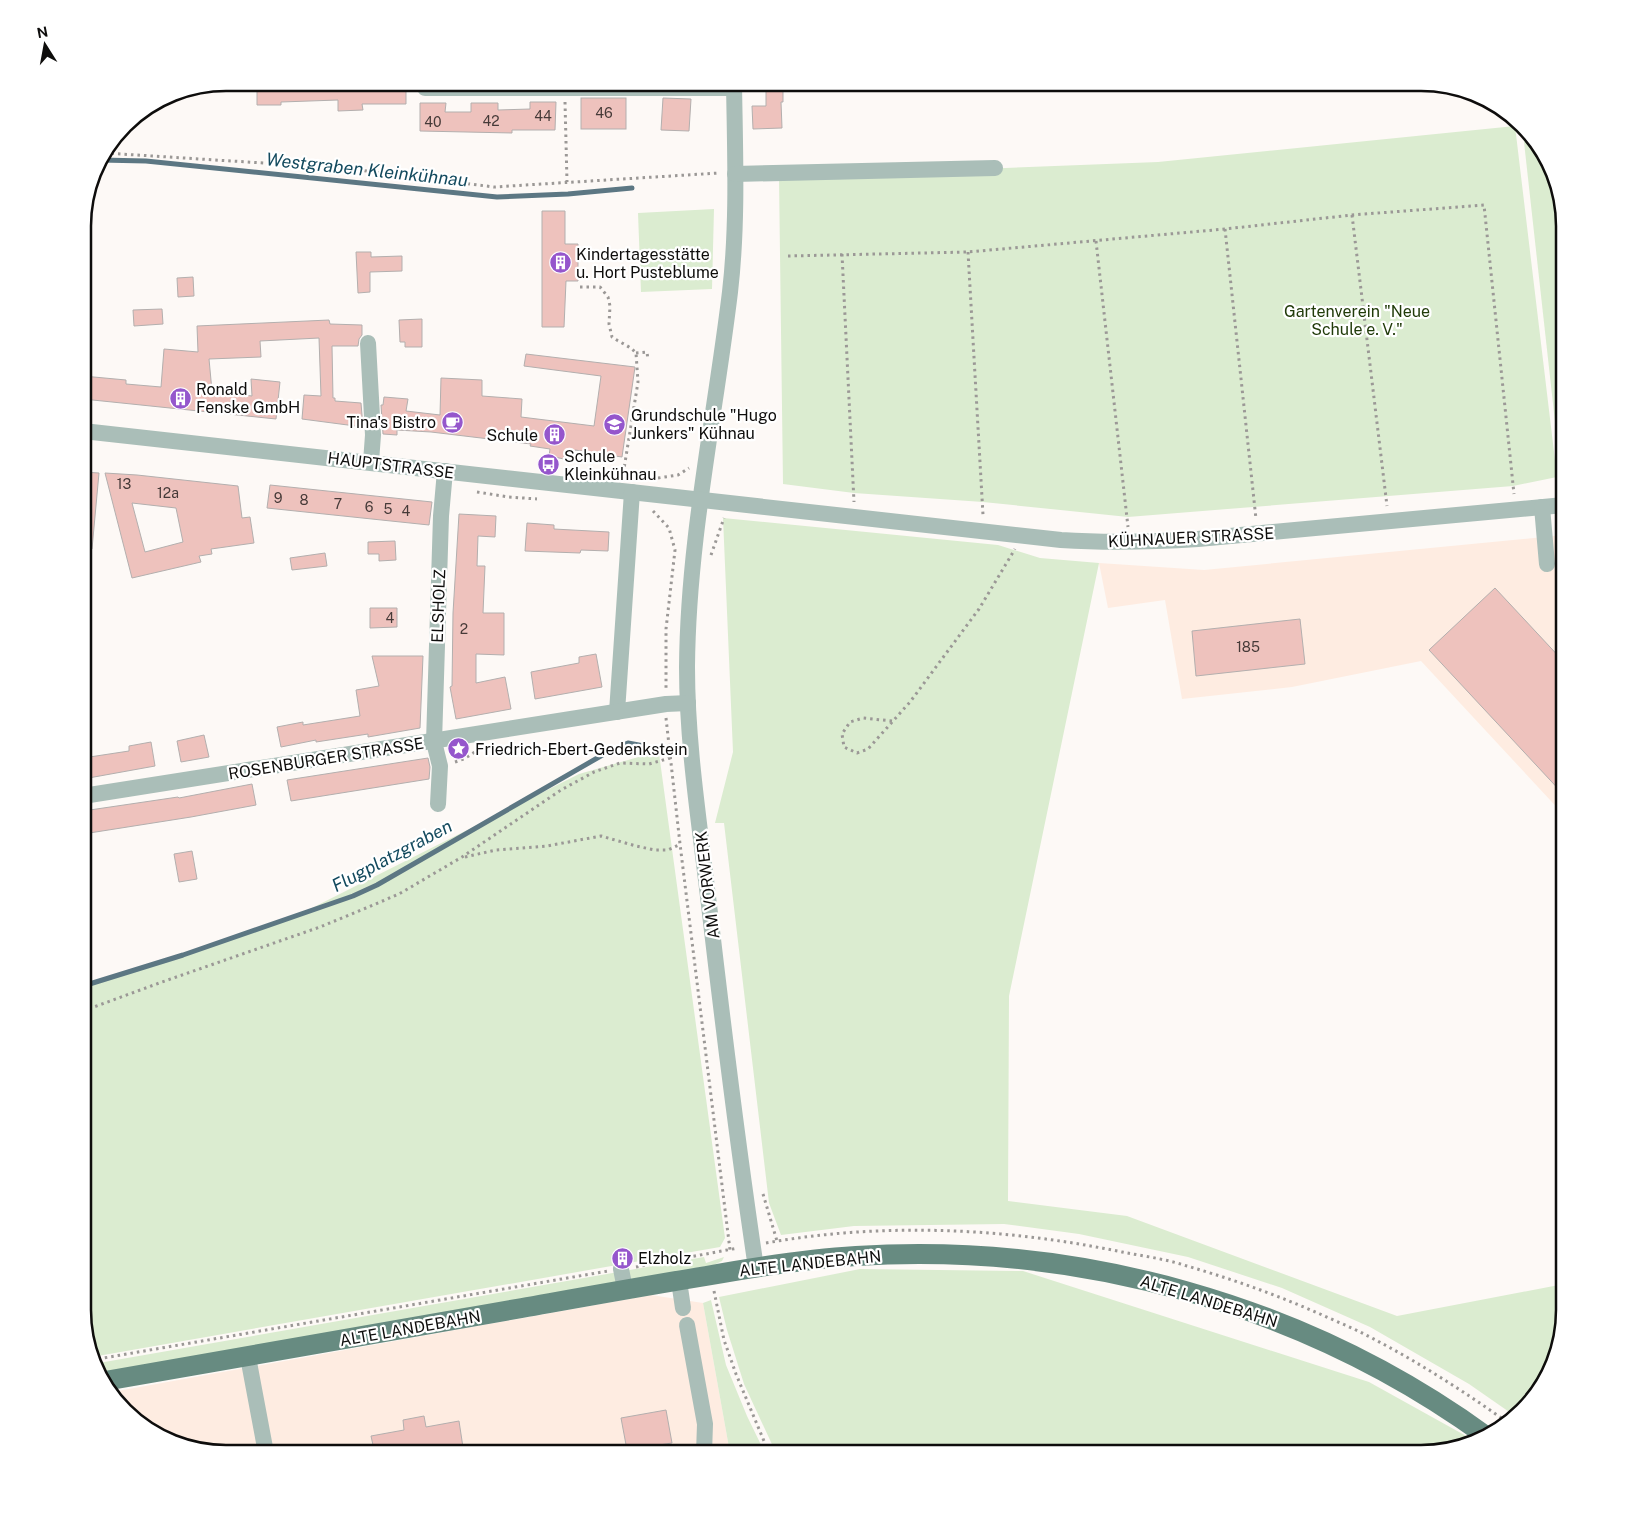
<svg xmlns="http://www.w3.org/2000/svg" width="1647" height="1536" font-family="'Public Sans',sans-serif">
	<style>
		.industrial { fill: #feece1 }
		.green { fill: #dbecd0 }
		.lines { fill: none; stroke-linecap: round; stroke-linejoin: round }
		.stream { stroke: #5c7783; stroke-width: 5 }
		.building { fill: #eec2bd; stroke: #b3afae; fill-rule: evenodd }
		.path { stroke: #9b9896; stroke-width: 3; stroke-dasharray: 2.5 4; stroke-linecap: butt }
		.minor { stroke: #aabeb8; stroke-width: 16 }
		.major { stroke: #678b81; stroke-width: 20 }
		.labels { text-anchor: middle; stroke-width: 4.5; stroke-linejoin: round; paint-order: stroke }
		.number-label { font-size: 14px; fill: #463a38 }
		.poi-label { font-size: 16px; fill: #0e0d0c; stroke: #fff; text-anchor: start }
		.park-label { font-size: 16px; fill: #213b0a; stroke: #fff }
		.street-label { font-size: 16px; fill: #0e0d0c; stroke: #fff }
		.water-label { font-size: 18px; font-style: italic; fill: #134a5e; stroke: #fff }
		.rim { fill: none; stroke: #0e0d0c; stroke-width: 2.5 }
	</style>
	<rect width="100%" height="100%" fill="#fdf9f6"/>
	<!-- industrial -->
	<g class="industrial">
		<path d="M 1564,535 L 1564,815 L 1421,661 L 1292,687 L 1182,699 L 1165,600 L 1108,608 L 1099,563 L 1204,570 Z"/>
		<path d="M 651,1295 L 703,1303 L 730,1453 L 227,1453 L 171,1442 L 125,1411 L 112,1392 Z"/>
	</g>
	<!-- green -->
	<g class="green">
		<path d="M 1522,124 L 1553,171 L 1564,217 L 1564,476 L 1561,476 Z"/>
		<path d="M 1515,126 L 1557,477 L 1513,486 L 1128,517 L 983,502 L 854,493 L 783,484 L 779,177 L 1158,162 Z"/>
		<path d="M 714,209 L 712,289 L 641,292 L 638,213 Z"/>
		<path d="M 723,518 L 998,545 L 1040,558 L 1099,563 L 1009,996 L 1008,1201 L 1127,1216 L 1397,1316 L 1564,1284 L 1564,1309 L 1553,1365 L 1522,1411 L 1515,1416 L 1469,1384 L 1370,1327 L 1282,1288 L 1188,1257 L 1079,1234 L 1004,1224 L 854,1226 L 781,1235 L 769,1203 L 724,823 L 715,823 L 733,752 Z"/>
		<path d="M 658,746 L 725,1238 L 720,1247 L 92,1357 L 83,1319 L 83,986 L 91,985 L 302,913 L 579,774 L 656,752 Z"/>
		<path d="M 704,1257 L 706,1263 L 724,1257 L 722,1261 L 714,1265 L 99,1373 L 93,1364 Z"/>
		<path d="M 860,1269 L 1023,1271 L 1369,1382 L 1477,1442 L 1421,1453 L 776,1453 L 744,1384 L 727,1330 L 719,1297 Z"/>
		<path d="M 711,1300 L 726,1365 L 747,1416 L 765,1453 L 730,1453 L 703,1303 Z"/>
	</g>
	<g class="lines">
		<!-- stream -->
		<g class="stream">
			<path d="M 100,160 L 146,161 L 497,197 L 568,194 L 632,188"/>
			<path d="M 83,986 L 183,955 L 353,896 L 377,885 L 606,753 L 628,743 L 644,746"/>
		</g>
	</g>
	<!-- building -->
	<g class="building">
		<path d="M 257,82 L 406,82 L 406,104 L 362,104 L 363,110 L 338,111 L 338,100 L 281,102 L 281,105 L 257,105 Z"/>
		<path d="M 766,82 L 783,82 L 783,102 L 781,102 L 782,128 L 753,129 L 752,106 L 766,106 Z"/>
		<rect x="581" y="98" width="45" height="31"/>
		<path d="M 663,98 L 691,99 L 689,131 L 661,130 Z"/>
		<path d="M 530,102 L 556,102 L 555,130 L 512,130 L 512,133 L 420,131 L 420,103 L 446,103 L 445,112 L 471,112 L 471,103 L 498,103 L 498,110 L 530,109 Z"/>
		<path d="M 542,211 L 565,211 L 565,244 L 578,244 L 578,281 L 566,281 L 564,327 L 542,327 Z"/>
		<path d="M 356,252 L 371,252 L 371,257 L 402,256 L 402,271 L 370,272 L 370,292 L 358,293 Z"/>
		<path d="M 193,277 L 194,296 L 178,297 L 177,278 Z"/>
		<path d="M 162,309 L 163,324 L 134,326 L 133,310 Z"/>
		<path d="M 422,319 L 422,347 L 405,347 L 405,342 L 400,342 L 399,320 Z"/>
		<path d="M 329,320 L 330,324 L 362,325 L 362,335 L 359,339 L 358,346 L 332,346 L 333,398 L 335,398 L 335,401 L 361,403 L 363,427 L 302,419 L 304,395 L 321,396 L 319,338 L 260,341 L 261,357 L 209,359 L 212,391 L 252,396 L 251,379 L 280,382 L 276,419 L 83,399 L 83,376 L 126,380 L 126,384 L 161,387 L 164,349 L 198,352 L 197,326 Z"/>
		<path d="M 526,354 L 635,367 L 622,457 L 575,450 L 575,451 L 565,450 L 564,459 L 549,456 L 550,449 L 530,446 L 531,444 L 431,432 L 397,430 L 397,435 L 383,434 L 381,405 L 383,405 L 384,397 L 408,399 L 406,411 L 440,415 L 441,378 L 482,380 L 482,396 L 522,399 L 521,417 L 594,426 L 601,376 L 524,366 Z"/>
		<path d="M 83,472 L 99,473 L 92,549 L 83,549 Z"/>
		<path d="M 105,473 L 137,475 L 238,486 L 242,518 L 250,517 L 254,543 L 211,549 L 212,554 L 199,556 L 201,562 L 132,578 ZM 132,503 L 176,508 L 183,542 L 145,552 Z"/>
		<path d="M 270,485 L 432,502 L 429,525 L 267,508 Z"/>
		<path d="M 459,514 L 496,516 L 495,537 L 478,536 L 477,566 L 485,566 L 483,613 L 504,613 L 504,655 L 476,654 L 476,683 L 505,677 L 511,709 L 456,719 L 450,687 L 452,686 L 453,613 Z"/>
		<path d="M 527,523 L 554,525 L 554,529 L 609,532 L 608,551 L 581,550 L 580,553 L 525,551 Z"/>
		<path d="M 395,541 L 396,560 L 379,561 L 379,554 L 368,554 L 368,542 Z"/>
		<path d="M 325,553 L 327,566 L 292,570 L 290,558 Z"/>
		<path d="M 1495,588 L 1564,662 L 1564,795 L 1429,650 Z"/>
		<path d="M 370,608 L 397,608 L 397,627 L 370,628 Z"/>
		<path d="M 1300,619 L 1305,664 L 1196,676 L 1192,631 Z"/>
		<path d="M 596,654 L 602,687 L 535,699 L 531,672 L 579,663 L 579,657 Z"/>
		<path d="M 372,656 L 423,656 L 420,728 L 368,737 L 368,734 L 316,742 L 316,740 L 281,747 L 277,727 L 303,722 L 303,725 L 360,716 L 356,690 L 379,686 Z"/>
		<path d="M 204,735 L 209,757 L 181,762 L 177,741 Z"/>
		<path d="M 151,742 L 155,766 L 83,779 L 83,758 L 129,751 L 129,746 Z"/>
		<path d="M 428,758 L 430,767 L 429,779 L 291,801 L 287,780 Z"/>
		<path d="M 252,784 L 256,805 L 191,817 L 83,834 L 83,811 L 178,797 L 179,798 Z"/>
		<path d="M 192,851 L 197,879 L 179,882 L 174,854 Z"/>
		<path d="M 666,1410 L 672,1443 L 627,1450 L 621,1418 Z"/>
		<path d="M 424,1416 L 426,1427 L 459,1421 L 464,1454 L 375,1454 L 371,1436 L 404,1430 L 403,1420 Z"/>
	</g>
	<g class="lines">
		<!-- path -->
		<g class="path">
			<path d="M 565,102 L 567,182"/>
			<path d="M 105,153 L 342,168 L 494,187 L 719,173"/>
			<path d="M 1352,215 L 1387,506"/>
			<path d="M 1225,229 L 1256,519"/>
			<path d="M 1096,241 L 1128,527"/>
			<path d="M 968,252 L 983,515"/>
			<path d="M 842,254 L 854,502"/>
			<path d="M 788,256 L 968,252 L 1225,229 L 1352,215 L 1484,205 L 1514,494"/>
			<path d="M 580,287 L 600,287 L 608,297 L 610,306 L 609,324 L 612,337 C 620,343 629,345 636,353 L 638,382 L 623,475"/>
			<path d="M 636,353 L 647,352 L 648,360"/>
			<path d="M 658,478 L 678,475 L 689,468"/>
			<path d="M 477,492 L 509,497 L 537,499"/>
			<path d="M 653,511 L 669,528 L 675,550 L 666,629 L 666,689"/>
			<path d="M 711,555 L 724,518"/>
			<path d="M 666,718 L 680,844 L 730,1250"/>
			<path d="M 892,721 L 863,718 L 850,722 L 842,734 L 844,747 L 857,753 L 868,749 L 910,702 L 979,609 L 1015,549"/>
			<path d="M 455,762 L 464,759 L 478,750"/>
			<path d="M 465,857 L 496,850 L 547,846 L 601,836 L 636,846 L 655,850 L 668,850 L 681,844"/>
			<path d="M 83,1011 L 162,982 L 320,927 L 366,908 L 399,894 L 462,857 L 561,790 L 594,772 L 620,763 L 649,764 L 670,758"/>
			<path d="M 763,1194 L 777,1241"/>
			<path d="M 766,1243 C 884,1222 1006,1228 1122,1252 C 1143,1256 1166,1259 1187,1266 C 1232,1279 1277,1295 1320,1314 C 1335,1321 1351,1327 1366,1335 C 1415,1360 1462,1390 1507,1422"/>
			<path d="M 636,1267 L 738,1248"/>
			<path d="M 714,1291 L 724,1340 L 736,1374 L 769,1453"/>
			<path d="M 92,1360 L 608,1271"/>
		</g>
		<!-- minor -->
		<g class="minor">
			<path d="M 424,83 L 425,88 L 734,88"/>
			<path d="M 734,83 C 735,152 738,223 730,292 C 715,417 688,540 687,667 C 687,747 700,826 709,905 C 723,1026 738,1147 756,1268"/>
			<path d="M 735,174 L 995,168"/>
			<path d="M 368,343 L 373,435 L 371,462"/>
			<path d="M 83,431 L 1061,540 C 1107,543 1152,542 1198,539 L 1564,505"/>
			<path d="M 1542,507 L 1547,564"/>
			<path d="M 617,712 L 632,492"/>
			<path d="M 83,796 L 666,704 L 688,703"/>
			<path d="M 438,804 L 440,766 L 434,742 L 441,516 L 445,471"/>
			<path d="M 621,1269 L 625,1289"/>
			<path d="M 679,1281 L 683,1308"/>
			<path d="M 687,1325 L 705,1424 L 704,1453"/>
			<path d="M 248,1357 L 266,1453"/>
		</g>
		<!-- major -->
		<path class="major" d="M 105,1381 C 244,1358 383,1333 522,1308 C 584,1297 645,1286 706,1276 C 756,1267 806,1259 856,1256 C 1079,1242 1304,1304 1486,1436"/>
	</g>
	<!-- icons -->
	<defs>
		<symbol id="building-disc" viewBox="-11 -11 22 22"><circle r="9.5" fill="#9556cc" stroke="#fff"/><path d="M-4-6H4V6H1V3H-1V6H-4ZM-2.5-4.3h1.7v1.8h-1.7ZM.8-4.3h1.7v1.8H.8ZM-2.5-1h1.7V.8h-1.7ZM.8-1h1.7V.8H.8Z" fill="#fff"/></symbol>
		<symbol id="cafe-disc" viewBox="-11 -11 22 22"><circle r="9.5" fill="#9556cc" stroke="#fff"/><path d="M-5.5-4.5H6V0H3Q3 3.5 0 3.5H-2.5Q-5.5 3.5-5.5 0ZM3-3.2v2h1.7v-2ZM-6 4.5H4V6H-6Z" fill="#fff"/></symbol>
		<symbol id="school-disc" viewBox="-11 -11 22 22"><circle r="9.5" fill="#9556cc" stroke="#fff"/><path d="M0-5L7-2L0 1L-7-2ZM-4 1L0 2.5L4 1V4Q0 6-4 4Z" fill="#fff"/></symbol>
		<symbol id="bus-disc" viewBox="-11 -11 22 22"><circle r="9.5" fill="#9556cc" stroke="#fff"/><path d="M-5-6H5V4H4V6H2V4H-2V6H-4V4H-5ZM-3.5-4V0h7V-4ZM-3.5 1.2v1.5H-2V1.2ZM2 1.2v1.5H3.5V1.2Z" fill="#fff"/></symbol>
		<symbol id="sight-disc" viewBox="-11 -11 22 22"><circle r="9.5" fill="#9556cc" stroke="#fff"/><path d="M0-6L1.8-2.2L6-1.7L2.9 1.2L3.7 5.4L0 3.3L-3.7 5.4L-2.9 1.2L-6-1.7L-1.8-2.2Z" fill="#fff"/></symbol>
	</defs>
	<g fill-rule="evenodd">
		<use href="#building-disc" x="548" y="250" width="25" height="25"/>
		<use href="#building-disc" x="168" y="386" width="25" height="25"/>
		<use href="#cafe-disc" x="440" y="410" width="25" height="25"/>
		<use href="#school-disc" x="602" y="412" width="25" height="25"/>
		<use href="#building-disc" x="542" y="422" width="25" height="25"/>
		<use href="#bus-disc" x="536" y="452" width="25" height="25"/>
		<use href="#sight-disc" x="446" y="736" width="25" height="25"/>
		<use href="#building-disc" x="610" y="1246" width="25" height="25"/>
	</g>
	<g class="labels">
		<!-- number labels -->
		<g class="number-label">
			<text x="604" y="118">46</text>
			<text x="543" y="121">44</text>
			<text x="491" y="126">42</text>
			<text x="433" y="127">40</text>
			<text x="124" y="489">13</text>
			<text x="168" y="498">12a</text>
			<text x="278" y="503">9</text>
			<text x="304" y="505">8</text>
			<text x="338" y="509">7</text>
			<text x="369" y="512">6</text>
			<text x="388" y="514">5</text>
			<text x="406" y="516">4</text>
			<text x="390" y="623">4</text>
			<text x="464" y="634">2</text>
			<text x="1248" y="652">185</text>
		</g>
		<!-- poi labels -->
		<g class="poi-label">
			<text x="576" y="260">Kindertagesstätte<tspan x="576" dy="18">u. Hort Pusteblume</tspan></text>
			<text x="196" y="395">Ronald<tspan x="196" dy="18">Fenske GmbH</tspan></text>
			<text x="631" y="421">Grundschule "Hugo<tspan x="631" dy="18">Junkers" Kühnau</tspan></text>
			<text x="436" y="428" text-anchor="end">Tina's Bistro</text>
			<text x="538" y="441" text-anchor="end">Schule</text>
			<text x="564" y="462">Schule<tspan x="564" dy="18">Kleinkühnau</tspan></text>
			<text x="475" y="755">Friedrich-Ebert-Gedenkstein</text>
			<text x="638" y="1264">Elzholz</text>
		</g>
		<!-- park labels -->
		<g class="park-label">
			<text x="1357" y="317">Gartenverein "Neue<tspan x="1357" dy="18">Schule e. V."</tspan></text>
		</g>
		<!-- street labels -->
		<g class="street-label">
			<text transform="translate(391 465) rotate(7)" y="6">HAUPTSTRASSE</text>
			<text transform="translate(1191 537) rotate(-3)" y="6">KÜHNAUER STRASSE</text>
			<text transform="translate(438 606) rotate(-88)" y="6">ELSHOLZ</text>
			<text transform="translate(326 758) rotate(-9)" y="6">ROSENBURGER STRASSE</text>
			<text transform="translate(707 885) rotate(-97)" y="6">AM VORWERK</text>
			<text transform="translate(810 1263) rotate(-6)" y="6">ALTE LANDEBAHN</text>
			<text transform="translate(1209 1301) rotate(17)" y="6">ALTE LANDEBAHN</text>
			<text transform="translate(410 1328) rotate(-10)" y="6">ALTE LANDEBAHN</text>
		</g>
		<!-- water labels -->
		<g class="water-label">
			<text transform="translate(367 170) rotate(6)" y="6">Westgraben Kleinkühnau</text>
			<text transform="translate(392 856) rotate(-28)" y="6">Flugplatzgraben</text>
		</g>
	</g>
	<!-- crop -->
	<path d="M0 0H1647V1536H0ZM226 91H1421A135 135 0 0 1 1556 226V1310A135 135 0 0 1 1421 1445H226A135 135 0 0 1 91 1310V226A135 135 0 0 1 226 91Z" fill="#fff" fill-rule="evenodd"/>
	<path class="rim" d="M226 91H1421A135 135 0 0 1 1556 226V1310A135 135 0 0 1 1421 1445H226A135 135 0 0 1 91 1310V226A135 135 0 0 1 226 91Z"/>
	<!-- north arrow -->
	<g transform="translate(45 45) rotate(349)" stroke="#ffffff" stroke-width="4" paint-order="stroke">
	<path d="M0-4L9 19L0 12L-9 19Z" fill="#0e0d0c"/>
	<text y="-8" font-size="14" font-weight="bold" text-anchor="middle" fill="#0e0d0c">N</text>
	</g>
</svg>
